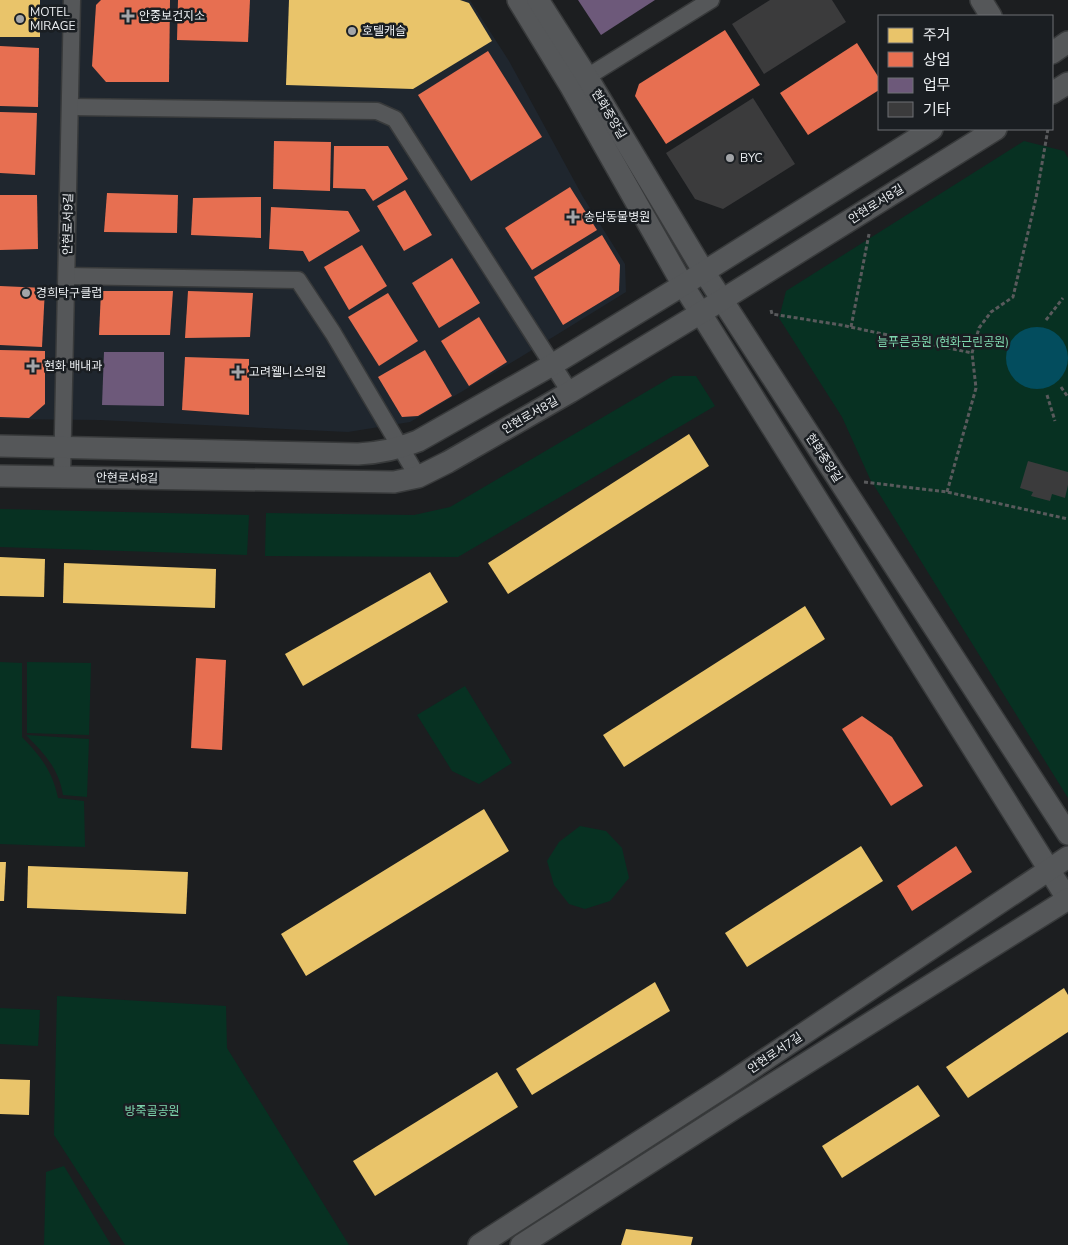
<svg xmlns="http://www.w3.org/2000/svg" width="1068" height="1245" font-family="'Nunito Sans','Noto Sans KR',sans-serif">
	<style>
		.built { fill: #1f262e }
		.green { fill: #073122 }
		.water { fill: #034d5e }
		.homes { fill: #e9c46a }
		.shops { fill: #e76f51 }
		.offices { fill: #6d597a }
		.building { fill: #3b3b3c }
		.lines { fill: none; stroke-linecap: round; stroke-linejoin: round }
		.minor-casing { stroke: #383a3b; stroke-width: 19 }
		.tertiary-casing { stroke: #383a3b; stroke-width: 24 }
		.path { stroke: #595a5c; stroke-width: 3; stroke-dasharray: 4 2.5; stroke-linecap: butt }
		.minor { stroke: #555759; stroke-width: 16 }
		.tertiary { stroke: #555759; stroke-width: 21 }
		.poi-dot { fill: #a3a5a8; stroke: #1a1e22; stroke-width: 2 }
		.labels { text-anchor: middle; stroke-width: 5; stroke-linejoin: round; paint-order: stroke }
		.poi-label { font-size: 12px; fill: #ebeef1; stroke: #1a1e22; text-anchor: start }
		.street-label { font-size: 12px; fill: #ebeef1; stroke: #1a1e22 }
		.park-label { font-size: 12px; fill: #7ed6ae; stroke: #1a1e22 }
	</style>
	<rect width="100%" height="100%" fill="#1c1e20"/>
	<!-- built -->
	<path class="built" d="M 0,0 L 469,0 L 471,2 L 509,61 L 583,197 L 625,264 L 626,292 L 519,358 L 410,422 L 348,432 L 100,420 L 0,419 Z"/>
	<!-- green -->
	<g class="green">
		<path d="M 1024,141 L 1064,151 L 1068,158 L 1068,798 L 870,479 L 842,417 L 779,318 L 786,291 Z"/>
		<path d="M 673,376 L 696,376 L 715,406 L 458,557 L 265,556 L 266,513 L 414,515 L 450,507 Z"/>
		<path d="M 0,509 L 249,515 L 247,555 L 0,547 Z"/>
		<path d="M 0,662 L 22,663 L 22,737 C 41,757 52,770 58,798 L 84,801 L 85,847 L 0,844 Z"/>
		<path d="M 27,662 L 91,663 L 89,735 L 27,733 Z"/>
		<path d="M 465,686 L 512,763 L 479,784 L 452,771 L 417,715 Z"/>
		<path d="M 26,735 L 89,739 L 87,797 L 63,795 C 59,769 44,753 26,735 Z"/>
		<path d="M 580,826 L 606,831 L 622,848 L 629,878 L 610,901 L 585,909 L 569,904 L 554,885 L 547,861 L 559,842 Z"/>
		<path d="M 57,996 L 226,1006 L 227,1048 L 349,1245 L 125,1245 L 54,1135 Z"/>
		<path d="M 0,1008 L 40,1010 L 38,1046 L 0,1044 Z"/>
		<path d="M 64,1166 L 111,1245 L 44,1245 L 46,1172 Z"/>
	</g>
	<!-- water -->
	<circle class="water" cx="1037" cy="358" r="31"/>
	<!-- homes -->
	<g class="homes">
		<rect x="0" y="0" width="40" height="37"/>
		<path d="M 289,0 L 460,0 L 469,3 L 492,41 L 413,89 L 286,85 Z"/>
		<path d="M 689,434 L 709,466 L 508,594 L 488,563 Z"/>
		<path d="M 0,557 L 45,559 L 44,597 L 0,596 Z"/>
		<path d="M 64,563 L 216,569 L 215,608 L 63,603 Z"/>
		<path d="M 430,572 L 448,602 L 303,686 L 285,654 Z"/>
		<path d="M 805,606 L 825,639 L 624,767 L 603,735 Z"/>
		<path d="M 484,809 L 509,851 L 306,976 L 281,934 Z"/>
		<path d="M 861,846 L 883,881 L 747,967 L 725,933 Z"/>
		<path d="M 0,862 L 6,862 L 4,901 L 0,901 Z"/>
		<path d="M 28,866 L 188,872 L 186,914 L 27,908 Z"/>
		<path d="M 655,982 L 670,1011 L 532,1095 L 516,1069 Z"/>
		<path d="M 1064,988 L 1068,995 L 1068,1032 L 968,1098 L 946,1067 Z"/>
		<path d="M 497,1072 L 518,1107 L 375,1196 L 353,1161 Z"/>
		<path d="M 0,1079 L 30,1080 L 29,1115 L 0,1114 Z"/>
		<path d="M 918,1085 L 940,1116 L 842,1178 L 822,1146 Z"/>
		<path d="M 626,1229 L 693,1237 L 691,1245 L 621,1245 Z"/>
	</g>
	<!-- shops -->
	<g class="shops">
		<path d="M 101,0 L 170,0 L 169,82 L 106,82 L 92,66 L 96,5 Z"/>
		<path d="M 178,0 L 250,0 L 248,42 L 177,40 Z"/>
		<path d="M 725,30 L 760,85 L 666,144 L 635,96 L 639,84 Z"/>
		<path d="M 857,43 L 879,78 L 879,90 L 808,135 L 780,93 Z"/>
		<path d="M 0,46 L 39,48 L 38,107 L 0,106 Z"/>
		<path d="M 488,51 L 542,137 L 471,181 L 418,95 Z"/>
		<path d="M 0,112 L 37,113 L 35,175 L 0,173 Z"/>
		<path d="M 274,141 L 331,142 L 330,191 L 273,189 Z"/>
		<path d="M 334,146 L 388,146 L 408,179 L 373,201 L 365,189 L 333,188 Z"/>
		<path d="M 570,187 L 597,230 L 532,270 L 505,228 Z"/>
		<path d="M 405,190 L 432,235 L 404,251 L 377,206 Z"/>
		<path d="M 107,193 L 178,195 L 177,233 L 104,232 Z"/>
		<path d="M 0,195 L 37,195 L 38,249 L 0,250 Z"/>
		<path d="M 261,197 L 261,238 L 191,235 L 193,198 Z"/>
		<path d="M 271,207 L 348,211 L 360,231 L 309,262 L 303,251 L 269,249 Z"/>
		<path d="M 602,235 L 620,265 L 619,291 L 563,325 L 534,277 Z"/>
		<path d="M 362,245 L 387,286 L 349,310 L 324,267 Z"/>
		<path d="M 452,258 L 480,303 L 439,328 L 412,283 Z"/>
		<path d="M 0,286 L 45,288 L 42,347 L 0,345 Z"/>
		<path d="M 101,291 L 173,291 L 170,335 L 99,335 Z"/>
		<path d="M 188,291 L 253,293 L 250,337 L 185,338 Z"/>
		<path d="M 388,293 L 418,341 L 379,366 L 348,317 Z"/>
		<path d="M 479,317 L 507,362 L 469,386 L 441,341 Z"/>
		<path d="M 0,350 L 45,351 L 45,404 L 29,418 L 0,417 Z"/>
		<path d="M 425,350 L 452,396 L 418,416 L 402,417 L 378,377 Z"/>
		<path d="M 185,357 L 249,359 L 249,415 L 182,410 Z"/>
		<path d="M 196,658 L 226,660 L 222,750 L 191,748 Z"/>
		<path d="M 862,716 L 892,737 L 923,786 L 891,806 L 842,729 Z"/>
		<path d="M 956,846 L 972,872 L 912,911 L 897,886 Z"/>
	</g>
	<!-- offices -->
	<g class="offices">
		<path d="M 578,0 L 655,0 L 601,35 Z"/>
		<path d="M 104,352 L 164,352 L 164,406 L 102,405 Z"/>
	</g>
	<!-- building -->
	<g class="building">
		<path d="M 770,0 L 832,0 L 846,22 L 764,74 L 732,24 Z"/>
		<path d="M 753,98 L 795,164 L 723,209 L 695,199 L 666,153 Z"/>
		<path d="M 1028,461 L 1068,472 L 1068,485 L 1065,498 L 1052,494 L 1050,501 L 1031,496 L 1033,492 L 1020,488 Z"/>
	</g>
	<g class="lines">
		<defs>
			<g id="minor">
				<path d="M 579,82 L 711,0"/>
				<path d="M 71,107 L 377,111 L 395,119 L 570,392"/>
				<path d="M 67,276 L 298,280 L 333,333 L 418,477"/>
				<path d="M 62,478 L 72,0"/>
			</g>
			<g id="tertiary">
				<path d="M 518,0 L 571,87 L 683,285 L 1068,900"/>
				<path d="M 538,0 L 587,77 L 704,272 L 1068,834"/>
				<path d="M 981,0 L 991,16"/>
				<path d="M 1052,53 L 1068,42"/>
				<path d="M 1052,93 L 1068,83"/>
				<path d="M 0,446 L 358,454 C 380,453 398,449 418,441 L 552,365 L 683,285 L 932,129"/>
				<path d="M 0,476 L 394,482 L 418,477 L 448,462 L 570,392 L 722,300 L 996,129"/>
				<path d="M 479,1245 L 727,1085 L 1068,857"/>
				<path d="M 521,1245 L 738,1106 L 1068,899"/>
			</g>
		</defs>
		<!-- minor casing -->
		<use href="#minor" class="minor-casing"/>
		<!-- tertiary casing -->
		<use href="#tertiary" class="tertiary-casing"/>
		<!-- path -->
		<g class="path">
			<path d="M 771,310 L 772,314 L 841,325 L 972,353"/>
			<path d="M 1046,320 L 1063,298"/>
			<path d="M 851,327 L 869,234"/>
			<path d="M 1061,387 L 1068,397"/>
			<path d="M 1047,395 L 1055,421"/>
			<path d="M 864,482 L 947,492 L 1068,519"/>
			<path d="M 947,492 L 976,388 L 972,353 L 979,328 L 991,312 L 1013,297 L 1036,198 L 1048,129"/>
		</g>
		<!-- minor -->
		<use href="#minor" class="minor"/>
		<!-- tertiary -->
		<use href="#tertiary" class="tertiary"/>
	</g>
	<!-- markers -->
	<g class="poi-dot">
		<path d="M125.5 8.5h5v5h5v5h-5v5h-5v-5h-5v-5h5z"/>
		<circle cx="20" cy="19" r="5"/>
		<circle cx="352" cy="31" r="5"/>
		<circle cx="730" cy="158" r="5"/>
		<path d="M570.5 209.5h5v5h5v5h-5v5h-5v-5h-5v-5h5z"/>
		<circle cx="26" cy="293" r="5"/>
		<path d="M30.5 358.5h5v5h5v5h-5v5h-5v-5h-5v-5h5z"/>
		<path d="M235.5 364.5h5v5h5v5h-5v5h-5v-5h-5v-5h5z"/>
	</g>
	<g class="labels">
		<!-- poi labels -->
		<g class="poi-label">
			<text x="30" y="16">MOTEL<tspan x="30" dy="14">MIRAGE</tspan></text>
			<text x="139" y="20">안중보건지소</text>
			<text x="362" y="35">호텔캐슬</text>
			<text x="740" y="162">BYC</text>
			<text x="584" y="221">송담동물병원</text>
			<text x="36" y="297">경희탁구클럽</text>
			<text x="44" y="370">현화 배내과</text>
			<text x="249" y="376">고려웰니스의원</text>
		</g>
		<!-- street labels -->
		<g class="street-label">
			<text transform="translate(609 114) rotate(59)" y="4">현화중앙길</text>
			<text transform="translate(876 204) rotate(-32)" y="4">안현로서8길</text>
			<text transform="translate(68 224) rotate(-89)" y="4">안현로서9길</text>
			<text transform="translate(530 415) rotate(-30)" y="4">안현로서8길</text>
			<text transform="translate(824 458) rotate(57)" y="4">현화중앙길</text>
			<text transform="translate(127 478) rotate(1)" y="4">안현로서8길</text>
			<text transform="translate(775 1053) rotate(-34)" y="4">안현로서7길</text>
		</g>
		<!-- park labels -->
		<g class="park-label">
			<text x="943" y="346">늘푸른공원 (현화근린공원)</text>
			<text x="152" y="1115">방죽골공원</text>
		</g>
	</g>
	<!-- legend -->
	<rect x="878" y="15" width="175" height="115" fill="#1a1e22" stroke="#6e7175"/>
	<rect x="888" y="28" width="25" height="15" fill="#e9c46a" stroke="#6e7175"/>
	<text x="923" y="40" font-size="15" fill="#ebeef1">주거</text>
	<rect x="888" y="52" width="25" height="15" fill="#e76f51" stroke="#6e7175"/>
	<text x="923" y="65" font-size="15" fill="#ebeef1">상업</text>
	<rect x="888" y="78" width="25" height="15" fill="#6d597a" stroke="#6e7175"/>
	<text x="923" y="90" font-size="15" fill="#ebeef1">업무</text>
	<rect x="888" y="102" width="25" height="15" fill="#3b3b3c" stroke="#6e7175"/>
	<text x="923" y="115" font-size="15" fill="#ebeef1">기타</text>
</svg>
